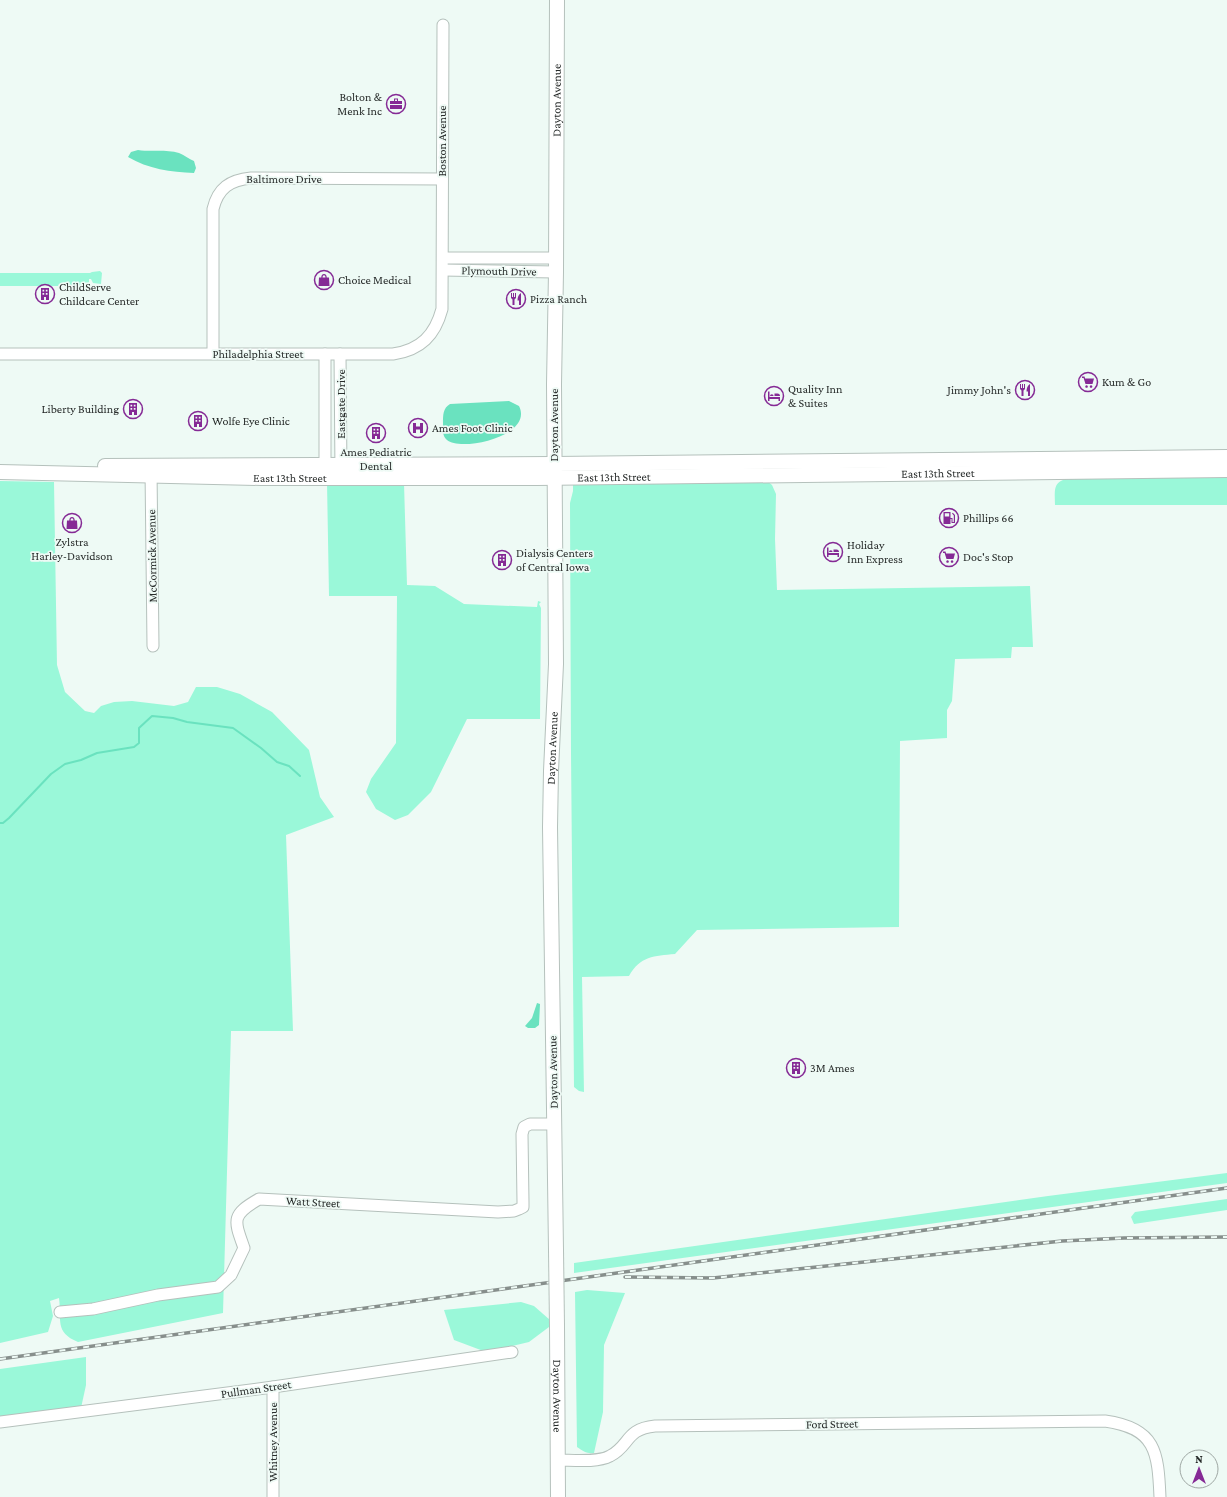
<svg xmlns="http://www.w3.org/2000/svg" width="1227" height="1497" font-family="'Crimson Pro',serif">
	<style>
		.green { fill: #9af8d9 }
		.water { fill: #6ae2bf }
		.lines { fill: none; stroke-linecap: round; stroke-linejoin: round }
		.stream { stroke: #6ae2bf; stroke-width: 2 }
		.minor-casing { stroke: #b5c1bc; stroke-width: 13 }
		.major-casing { stroke: #b5c1bc; stroke-width: 16 }
		.minor { stroke: #fff; stroke-width: 11 }
		.major { stroke: #fff; stroke-width: 14 }
		.rail-casing { stroke: #878f8c; stroke-width: 3.5 }
		.rail { stroke: #eefaf5; stroke-width: 2; stroke-dasharray: 6; stroke-linecap: butt }
		.major-bridge-casing { stroke: #b5c1bc; stroke-width: 16; stroke-linecap: butt }
		.major-bridge { stroke: #fff; stroke-width: 14 }
		.labels { text-anchor: middle; stroke-width: 3.5; stroke-linejoin: round; paint-order: stroke }
		.poi-label { font-size: 12px; fill: #282c2b; stroke: #eefaf5; text-anchor: start }
		.street-label { font-size: 12px; fill: #282c2b; stroke: #eefaf5 }
	</style>
	<rect width="100%" height="100%" fill="#eefaf5"/>
	<!-- green -->
	<g class="green">
		<path d="M 100,271 L 102,273 L 101,284 L 93,283 L 91,279 L 89,279 L 89,286 L 0,286 L 0,273 L 90,273 L 92,272 Z"/>
		<path d="M 1227,477 L 1227,505 L 1055,505 C 1055,490 1052,482 1069,478 Z"/>
		<path d="M 0,481 L 54,482 L 57,665 L 65,692 L 85,711 L 94,713 L 101,706 L 114,702 L 132,701 L 174,706 L 188,702 L 196,687 L 217,687 L 240,694 L 272,712 L 309,750 L 320,797 L 334,817 L 286,835 L 293,1031 L 231,1031 L 223,1313 L 78,1342 C 54,1332 62,1320 59,1298 L 50,1301 L 53,1316 L 48,1332 L 0,1343 Z"/>
		<path d="M 767,481 L 772,485 L 776,494 L 775,539 L 777,590 L 1030,586 L 1033,647 L 1012,647 L 1011,658 L 955,659 L 952,701 L 947,710 L 947,738 L 900,741 L 899,927 L 697,930 L 675,954 C 654,956 640,956 629,976 L 582,977 L 584,1092 L 579,1091 L 574,1087 L 571,752 L 570,503 L 573,491 L 573,485 L 577,483 Z"/>
		<path d="M 327,482 L 404,483 L 407,585 L 435,586 L 464,604 L 537,607 L 538,601 L 541,602 L 539,604 L 541,608 L 540,719 L 467,719 L 431,792 L 408,815 L 395,820 L 376,809 L 366,792 L 371,779 L 396,743 L 397,596 L 329,596 Z"/>
		<path d="M 1227,1173 L 1227,1183 L 574,1273 L 574,1263 L 1048,1196 Z"/>
		<path d="M 1227,1199 L 1227,1210 L 1134,1224 L 1131,1217 L 1135,1212 Z"/>
		<path d="M 587,1290 L 625,1293 L 604,1345 L 603,1412 L 594,1453 C 587,1454 583,1451 577,1447 L 575,1292 Z"/>
		<path d="M 521,1302 L 534,1306 L 550,1320 L 549,1327 L 529,1342 L 486,1352 L 454,1340 L 444,1310 Z"/>
		<path d="M 86,1357 L 86,1385 L 81,1408 L 0,1419 L 0,1369 Z"/>
	</g>
	<!-- water -->
	<g class="water">
		<path d="M 138,150 C 151,152 166,149 179,153 C 184,155 189,159 194,161 L 196,168 L 194,173 C 171,172 148,169 128,157 L 131,152 Z"/>
		<path d="M 509,401 L 519,406 C 534,436 461,452 447,440 C 442,436 443,429 443,423 C 443,415 443,408 450,404 Z"/>
		<path d="M 537,1003 L 540,1004 L 539,1025 L 535,1028 L 528,1028 L 525,1026 L 532,1018 Z"/>
	</g>
	<g class="lines">
		<!-- stream -->
		<path class="stream" d="M 0,823 L 3,823 L 9,818 L 51,774 L 65,764 L 81,760 L 97,753 L 134,747 L 139,743 L 139,728 L 152,716 L 173,718 L 187,722 L 233,728 L 261,748 L 277,762 L 289,766 L 300,776"/>
		<defs>
			<g id="minor">
				<path d="M 443,258 L 556,258"/>
				<path d="M 443,270 L 556,272"/>
				<path d="M 213,353 L 213,209 C 218,188 230,180 251,178 L 442,179"/>
				<path d="M 0,354 L 393,354 C 421,350 435,335 442,309 L 443,25"/>
				<path d="M 340,354 L 341,473"/>
				<path d="M 151,469 L 153,646"/>
				<path d="M 325,471 L 325,354"/>
				<path d="M 60,1312 L 93,1309 L 158,1295 L 218,1287 L 231,1275 L 244,1248 C 234,1220 231,1215 259,1199 L 498,1212 L 514,1211 L 519,1209 L 523,1207 L 523,1202 L 522,1134 L 524,1127 L 530,1124 L 554,1124"/>
				<path d="M 273,1387 L 273,1497"/>
				<path d="M 0,1422 L 273,1387 L 512,1352"/>
				<path d="M 558,1460 C 572,1460 597,1463 610,1456 C 630,1446 625,1429 655,1426 L 1105,1421 C 1156,1428 1158,1452 1160,1497"/>
			</g>
			<g id="major">
				<path d="M 105,466 L 554,464 L 1227,457"/>
				<path id="s1" d="M 0,472 L 261,478 L 537,478 L 1227,470"/>
				<path id="s2" d="M 556,1250 L 550,827 L 551,771 L 556,664 L 554,384 L 556,272 L 557,0"/>
				<path id="s3" d="M 557,1326 L 558,1497"/>
			</g>
		</defs>
		<!-- minor casing -->
		<use href="#minor" class="minor-casing"/>
		<!-- major casing -->
		<use href="#major" class="major-casing"/>
		<!-- minor -->
		<use href="#minor" class="minor"/>
		<!-- major -->
		<use href="#major" class="major"/>
		<defs>
			<g id="rail">
				<path d="M 625,1277 L 713,1278 L 1062,1241 L 1124,1238 L 1227,1237"/>
				<path d="M 0,1359 L 1227,1188"/>
			</g>
		</defs>
		<!-- rail casing -->
		<use href="#rail" class="rail-casing"/>
		<!-- rail -->
		<use href="#rail" class="rail"/>
		<defs>
			<path id="major-bridge" d="M 556,1250 L 557,1326"/>
		</defs>
		<!-- major-bridge casing -->
		<use href="#major-bridge" class="major-bridge-casing"/>
		<!-- major-bridge -->
		<use href="#major-bridge" class="major-bridge"/>
	</g>
	<!-- icons -->
	<defs>
		<symbol id="office-ring" viewBox="-11 -11 22 22"><circle r="9.5" fill="#eefaf5" stroke="#852a95" stroke-width="1.5"/><path d="M-6-3h4V-5.5h4V-3h4V5H-6ZM-1-4.5V-3h2v-1.5ZM-6 0V1H6V0Z" fill="#852a95"/></symbol>
		<symbol id="shop-ring" viewBox="-11 -11 22 22"><circle r="9.5" fill="#eefaf5" stroke="#852a95" stroke-width="1.5"/><path d="M-5-2.5h2.3a2.7 3.5 0 0 1 5.4 0H5L5.5 6h-11ZM-1.5-2.5h3a1.5 2.3 0 0 0-3 0Z" fill="#852a95"/></symbol>
		<symbol id="building-ring" viewBox="-11 -11 22 22"><circle r="9.5" fill="#eefaf5" stroke="#852a95" stroke-width="1.5"/><path d="M-4-6H4V6H1V3H-1V6H-4ZM-2.5-4.3h1.7v1.8h-1.7ZM.8-4.3h1.7v1.8H.8ZM-2.5-1h1.7V.8h-1.7ZM.8-1h1.7V.8H.8Z" fill="#852a95"/></symbol>
		<symbol id="restaurant-ring" viewBox="-11 -11 22 22"><circle r="9.5" fill="#eefaf5" stroke="#852a95" stroke-width="1.5"/><path d="M-5-6h1v4h1v-4h1v4h1v-4h1v5L-1.5 .5V6h-2V.5L-5-1ZM5-6V6H3V1.5H1.5Q1.5-4 5-6Z" fill="#852a95"/></symbol>
		<symbol id="supermarket-ring" viewBox="-11 -11 22 22"><circle r="9.5" fill="#eefaf5" stroke="#852a95" stroke-width="1.5"/><path d="M-6-5.5h2.5l.6 2H6L4.5 2H-2.5L-4.4-4H-6ZM-1.5 3.2a1.3 1.3 0 1 0 .1 0ZM3 3.2a1.3 1.3 0 1 0 .1 0Z" fill="#852a95"/></symbol>
		<symbol id="hotel-ring" viewBox="-11 -11 22 22"><circle r="9.5" fill="#eefaf5" stroke="#852a95" stroke-width="1.5"/><path d="M-6-4.5h1.5V1H6V5H4.5V3h-9V5H-6ZM-4 0a1.8 1.8 0 1 1 3.6 0ZM.5 0V-2.5h3Q6-2.5 6 0Z" fill="#852a95"/></symbol>
		<symbol id="hospital-ring" viewBox="-11 -11 22 22"><circle r="9.5" fill="#eefaf5" stroke="#852a95" stroke-width="1.5"/><path d="M-5-5h3v3.5h4V-5h3V5h-3V1.5h-4V5h-3Z" fill="#852a95"/></symbol>
		<symbol id="fuel-ring" viewBox="-11 -11 22 22"><circle r="9.5" fill="#eefaf5" stroke="#852a95" stroke-width="1.5"/><path d="M-5.5-6h7V0h2V4h1.3V-2.5L3-4.5l.8-.8L6-3V5H2.5V1h-1V6h-7ZM-4.2-4.7v3.2H.2V-4.7Z" fill="#852a95"/></symbol>
	</defs>
	<g fill-rule="evenodd">
		<use href="#office-ring" x="385" y="93" width="22" height="22"/>
		<use href="#shop-ring" x="313" y="269" width="22" height="22"/>
		<use href="#building-ring" x="34" y="283" width="22" height="22"/>
		<use href="#restaurant-ring" x="505" y="288" width="22" height="22"/>
		<use href="#supermarket-ring" x="1077" y="371" width="22" height="22"/>
		<use href="#restaurant-ring" x="1014" y="379" width="22" height="22"/>
		<use href="#hotel-ring" x="763" y="385" width="22" height="22"/>
		<use href="#building-ring" x="122" y="398" width="22" height="22"/>
		<use href="#building-ring" x="187" y="410" width="22" height="22"/>
		<use href="#hospital-ring" x="407" y="417" width="22" height="22"/>
		<use href="#building-ring" x="365" y="422" width="22" height="22"/>
		<use href="#fuel-ring" x="938" y="507" width="22" height="22"/>
		<use href="#shop-ring" x="61" y="512" width="22" height="22"/>
		<use href="#hotel-ring" x="822" y="541" width="22" height="22"/>
		<use href="#supermarket-ring" x="938" y="546" width="22" height="22"/>
		<use href="#building-ring" x="491" y="549" width="22" height="22"/>
		<use href="#building-ring" x="785" y="1057" width="22" height="22"/>
	</g>
	<g class="labels">
		<!-- poi labels -->
		<g class="poi-label">
			<text x="382" y="101" text-anchor="end">Bolton &amp;<tspan x="382" dy="14">Menk Inc</tspan></text>
			<text x="338" y="284">Choice Medical</text>
			<text x="59" y="291">ChildServe<tspan x="59" dy="14">Childcare Center</tspan></text>
			<text x="530" y="303">Pizza Ranch</text>
			<text x="1102" y="386">Kum &amp; Go</text>
			<text x="788" y="393">Quality Inn<tspan x="788" dy="14">&amp; Suites</tspan></text>
			<text x="1011" y="394" text-anchor="end">Jimmy John's</text>
			<text x="119" y="413" text-anchor="end">Liberty Building</text>
			<text x="212" y="425">Wolfe Eye Clinic</text>
			<text x="432" y="432">Ames Foot Clinic</text>
			<text x="376" y="456" text-anchor="middle">Ames Pediatric<tspan x="376" dy="14">Dental</tspan></text>
			<text x="963" y="522">Phillips 66</text>
			<text x="72" y="546" text-anchor="middle">Zylstra<tspan x="72" dy="14">Harley-Davidson</tspan></text>
			<text x="847" y="549">Holiday<tspan x="847" dy="14">Inn Express</tspan></text>
			<text x="516" y="557">Dialysis Centers<tspan x="516" dy="14">of Central Iowa</tspan></text>
			<text x="963" y="561">Doc's Stop</text>
			<text x="810" y="1072">3M Ames</text>
		</g>
		<!-- street labels -->
		<g class="street-label">
			<text dy="4" stroke="none"><textPath href="#s2" startOffset="1150">Dayton Avenue</textPath></text>
			<text transform="translate(442 141) rotate(-90)" y="4">Boston Avenue</text>
			<text x="284" y="183">Baltimore Drive</text>
			<text transform="translate(499 271) rotate(1)" y="4">Plymouth Drive</text>
			<text x="258" y="358">Philadelphia Street</text>
			<text transform="translate(341 404) rotate(-90)" y="4">Eastgate Drive</text>
			<text transform="translate(554 425) rotate(-90)" y="4">Dayton Avenue</text>
			<text dy="4" stroke="none"><textPath href="#s1" startOffset="938">East 13th Street</textPath></text>
			<text dy="4" stroke="none"><textPath href="#s1" startOffset="614">East 13th Street</textPath></text>
			<text dy="4" stroke="none"><textPath href="#s1" startOffset="290">East 13th Street</textPath></text>
			<text transform="translate(152 556) rotate(-91)" y="4">McCormick Avenue</text>
			<text dy="4" stroke="none"><textPath href="#s2" startOffset="502">Dayton Avenue</textPath></text>
			<text transform="translate(553 1072) rotate(-91)" y="4">Dayton Avenue</text>
			<text transform="translate(313 1202) rotate(3)" y="4">Watt Street</text>
			<text transform="translate(256 1389) rotate(-8)" y="4">Pullman Street</text>
			<text dy="4" stroke="none"><textPath href="#s3" startOffset="70">Dayton Avenue</textPath></text>
			<text transform="translate(832 1424) rotate(-1)" y="4">Ford Street</text>
			<text transform="translate(273 1442) rotate(-90)" y="4">Whitney Avenue</text>
		</g>
	</g>
	<!-- north arrow -->
	<g transform="translate(1199 1469)"><circle r="19" fill="#eefaf5" stroke="#9fa8a4"/>
	<path d="M0-3L7 15L0 10L-7 15Z" fill="#852a95"/>
	<text y="-6" font-size="11" font-weight="bold" text-anchor="middle" fill="#282c2b">N</text>
	</g>
</svg>
